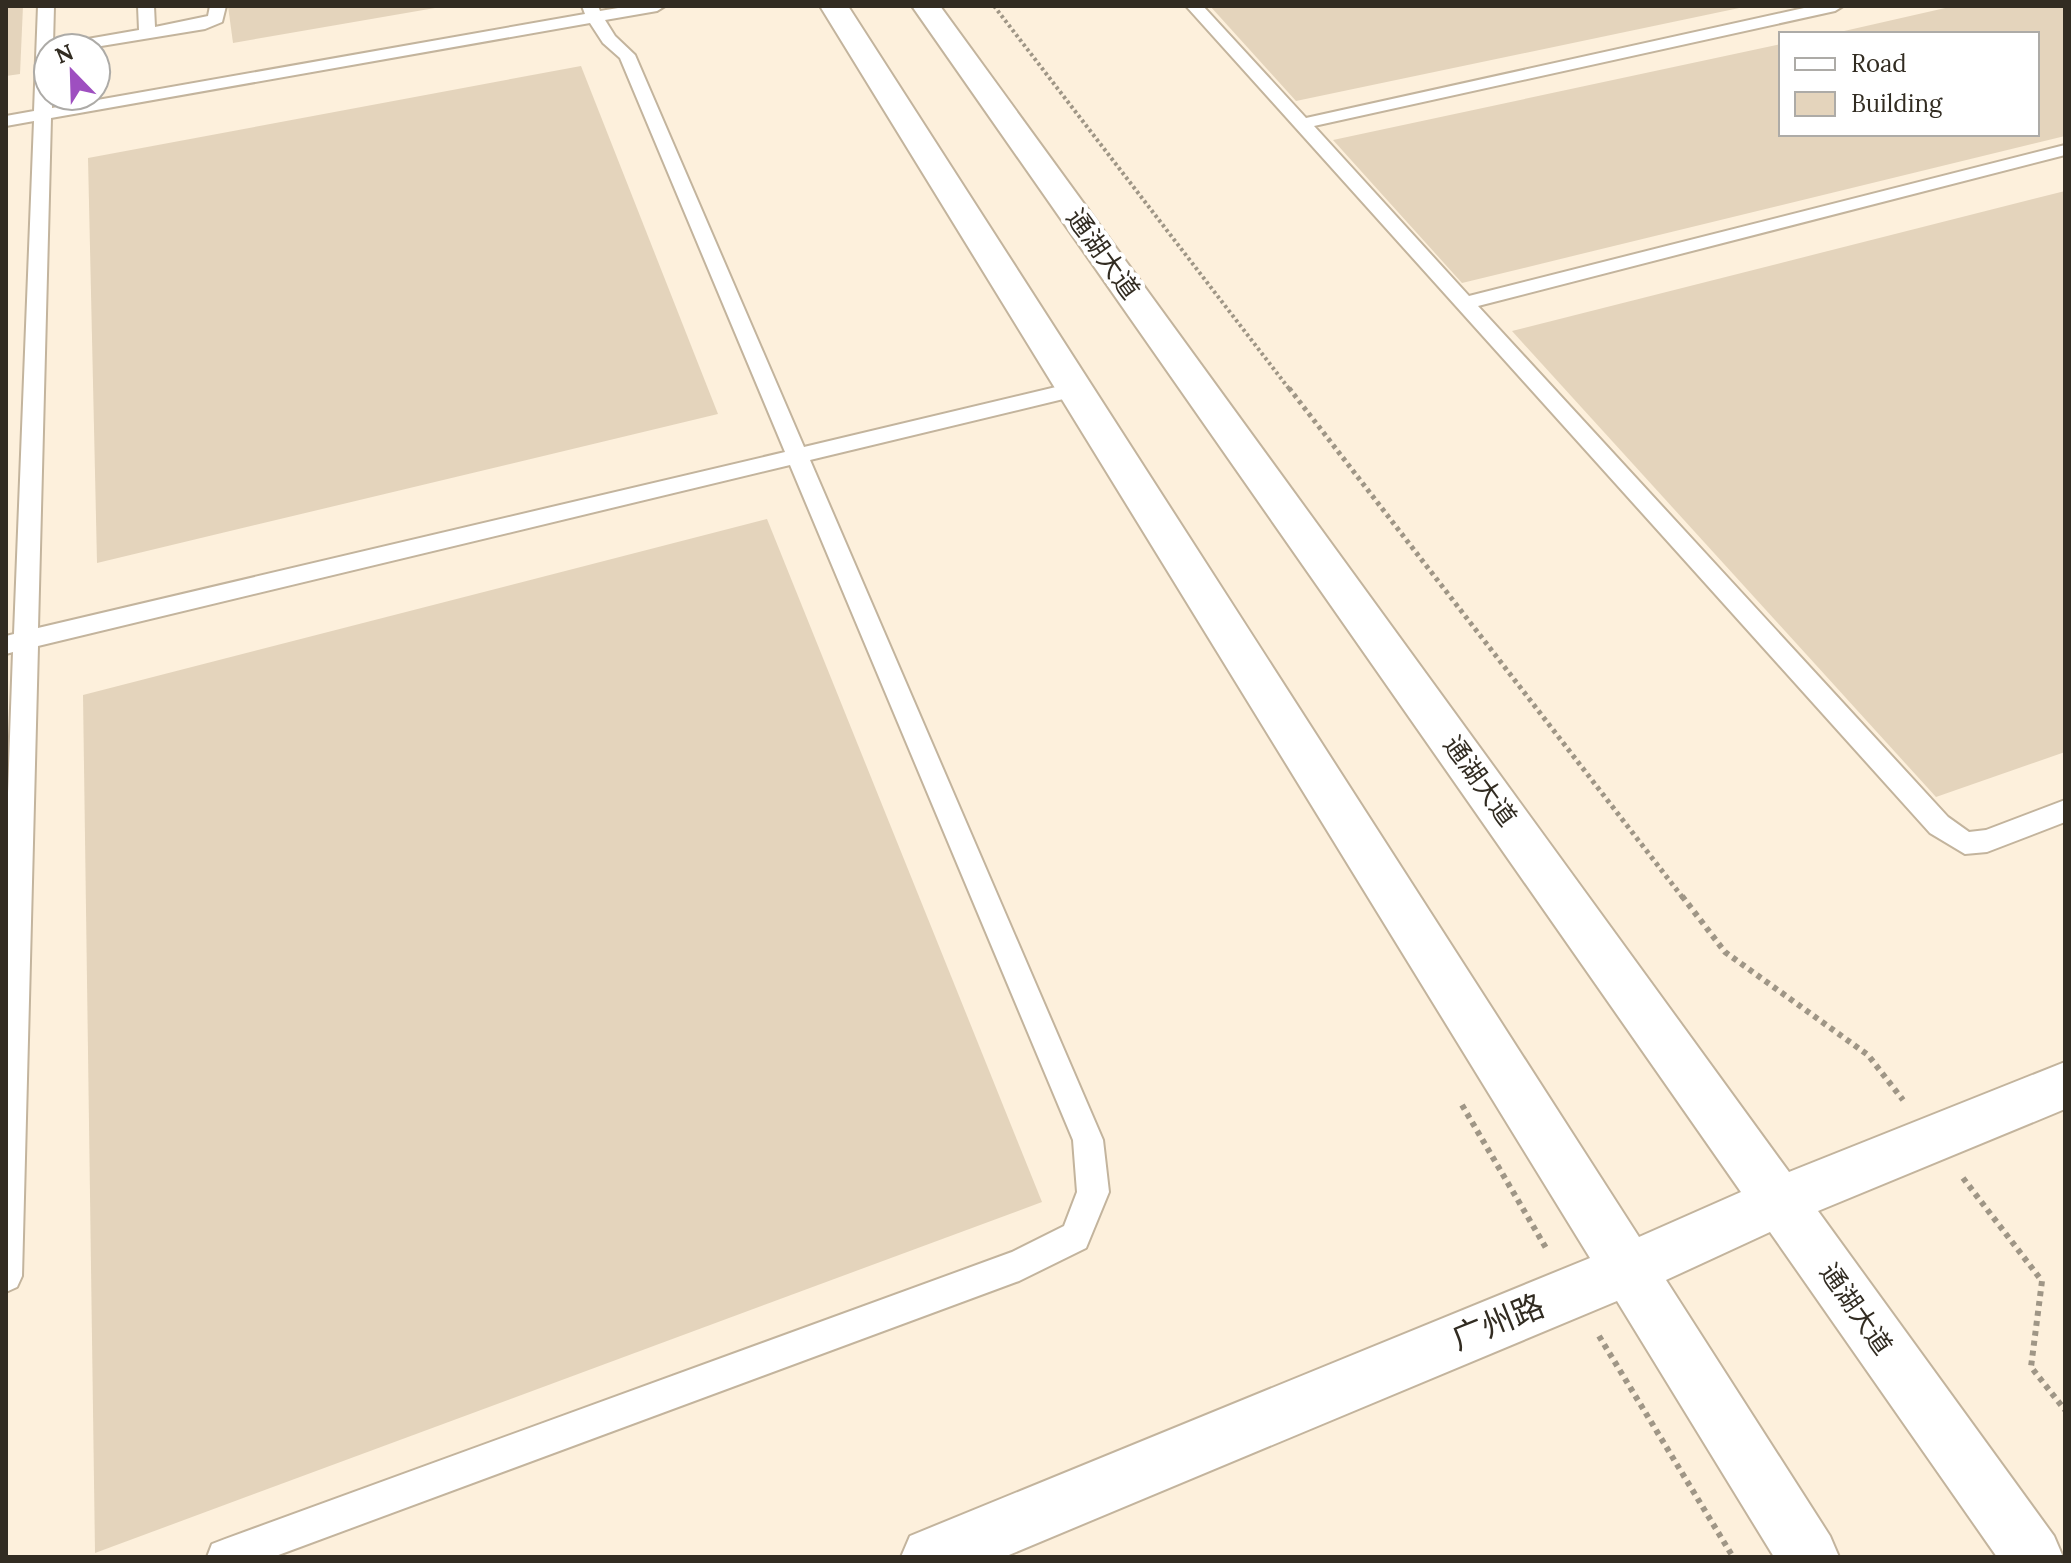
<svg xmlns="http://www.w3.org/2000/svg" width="2071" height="1563" font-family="Lora,'Noto Sans SC',serif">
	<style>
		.building { fill: #e4d4bc }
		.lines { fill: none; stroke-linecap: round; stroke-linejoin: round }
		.lane-casing { stroke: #c3b49d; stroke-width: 4 }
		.secondary-casing { stroke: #c3b49d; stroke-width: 4 }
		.path-far2 { stroke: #9f9686; stroke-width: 4; stroke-dasharray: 3 3; stroke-linecap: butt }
		.path-far1 { stroke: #9f9686; stroke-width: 5; stroke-dasharray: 4 4; stroke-linecap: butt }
		.path { stroke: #9f9686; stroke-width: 6; stroke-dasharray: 5 5; stroke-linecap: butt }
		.lane { fill: #fff; fill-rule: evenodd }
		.secondary { fill: #fff; fill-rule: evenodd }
		.labels { text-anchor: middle; stroke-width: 8; stroke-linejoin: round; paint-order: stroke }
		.street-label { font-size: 26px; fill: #322c22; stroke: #fff }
		.near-street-label { font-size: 32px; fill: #322c22; stroke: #fff }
	</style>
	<rect width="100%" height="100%" fill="#fdf0dc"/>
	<!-- building -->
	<g class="building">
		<path d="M 7,6 L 23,6 L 20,74 L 6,76 Z"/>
		<path d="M 228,6 L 434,6 L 435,8 L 233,43 Z"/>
		<path d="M 1210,6 L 1744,6 L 1744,7 L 1296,101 Z"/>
		<path d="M 1954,6 L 2065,8 L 2065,136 L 1462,283 L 1333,140 L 1781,44 L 1781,134 L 2037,134 L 2037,34 L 1831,34 Z"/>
		<path d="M 581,66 L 718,414 L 97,563 L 88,158 Z"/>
		<path d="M 2065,191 L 2065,752 L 1936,797 L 1512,331 Z"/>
		<path d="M 767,519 L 1042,1202 L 95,1553 L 83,695 Z"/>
	</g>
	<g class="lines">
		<defs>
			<g id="lane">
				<path d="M 38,6 L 54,6 L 53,45 L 139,30 L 138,6 L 154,6 L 155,27 L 208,16 L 210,6 L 226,6 L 222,22 L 205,29 L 89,48 L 48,48 L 48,96 L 52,96 L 52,108 L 585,14 L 582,6 L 598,6 L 600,11 L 630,6 L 665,6 L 657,11 L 605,20 L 615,36 L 635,55 L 804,447 L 1077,382 L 1084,384 L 1087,389 L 1084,394 L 810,460 L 1103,1140 L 1109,1192 L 1086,1248 L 1019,1281 L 273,1557 L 207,1557 L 212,1544 L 225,1539 L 1012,1252 L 1064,1226 L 1077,1192 L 1073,1140 L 790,465 L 38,646 L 22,1276 L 17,1287 L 6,1292 L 6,849 L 13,652 L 6,654 L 6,636 L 14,634 L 34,121 L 6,126 L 6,116 L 34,111 ZM 590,23 L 603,43 L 620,58 L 785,452 L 38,628 L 51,118 Z"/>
				<path d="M 1186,6 L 1203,6 L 1306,118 L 1813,6 L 1843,6 L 1835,11 L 1314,126 L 1469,296 L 2065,145 L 2065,155 L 1478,306 L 1948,817 L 1969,832 L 1986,830 L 2065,800 L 2065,822 L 1987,852 L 1965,854 L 1930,833 Z"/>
			</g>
			<path id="secondary" d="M 820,6 L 848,6 L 1639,1237 L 1741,1192 L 912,6 L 940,6 L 1789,1172 L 2065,1062 L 2065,1109 L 1818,1211 L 2054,1536 L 2063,1557 L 1997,1557 L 1770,1232 L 1666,1280 L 1830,1536 L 1839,1557 L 1774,1557 L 1617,1301 L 1004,1557 L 901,1557 L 910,1536 L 1590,1258 Z"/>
		</defs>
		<!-- lane casing -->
		<use href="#lane" class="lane-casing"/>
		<!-- secondary casing -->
		<use href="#secondary" class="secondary-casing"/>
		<!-- path-far2 -->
		<path class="path-far2" d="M 994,6 L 1290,390"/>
		<!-- path-far1 -->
		<path class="path-far1" d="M 1289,388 L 1683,898"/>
		<!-- path -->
		<g class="path">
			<path d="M 1682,896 L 1725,952 L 1868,1055 L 1903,1100"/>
			<path d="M 1462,1105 L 1546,1248"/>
			<path d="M 1963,1178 L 2042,1281 L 2031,1367 L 2065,1410"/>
			<path d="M 1599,1336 L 1733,1557"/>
		</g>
		<!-- lane -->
		<use href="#lane" class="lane"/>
		<!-- secondary -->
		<use href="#secondary" class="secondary"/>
	</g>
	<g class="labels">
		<!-- street labels -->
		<g class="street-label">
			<text transform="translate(1103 254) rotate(54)" y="9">通湖大道</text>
			<text transform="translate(1480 781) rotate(54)" y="9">通湖大道</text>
			<text transform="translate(1856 1309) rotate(55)" y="9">通湖大道</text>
		</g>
		<!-- near-street labels -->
		<g class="near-street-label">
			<text transform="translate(1498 1322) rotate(-22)" y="11">广州路</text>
		</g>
	</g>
	<!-- border -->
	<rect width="2071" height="1563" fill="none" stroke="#322c22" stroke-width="16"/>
	<!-- legend -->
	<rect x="1779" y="32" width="260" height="104" fill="#ffffff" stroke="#adaba7" stroke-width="2"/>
	<rect x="1795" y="58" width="40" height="12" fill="#ffffff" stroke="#adaba7" stroke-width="2"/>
	<text x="1851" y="72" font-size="24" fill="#322c22">Road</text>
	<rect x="1795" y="92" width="40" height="24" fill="#e4d4bc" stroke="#adaba7" stroke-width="2"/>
	<text x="1851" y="112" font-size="24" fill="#322c22">Building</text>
	<!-- north arrow -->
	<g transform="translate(72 72) rotate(337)"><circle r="38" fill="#ffffff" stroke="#adaba7" stroke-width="2"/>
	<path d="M0-6L14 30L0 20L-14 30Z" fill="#9e4fc0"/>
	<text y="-12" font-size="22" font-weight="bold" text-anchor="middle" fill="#322c22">N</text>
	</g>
</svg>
